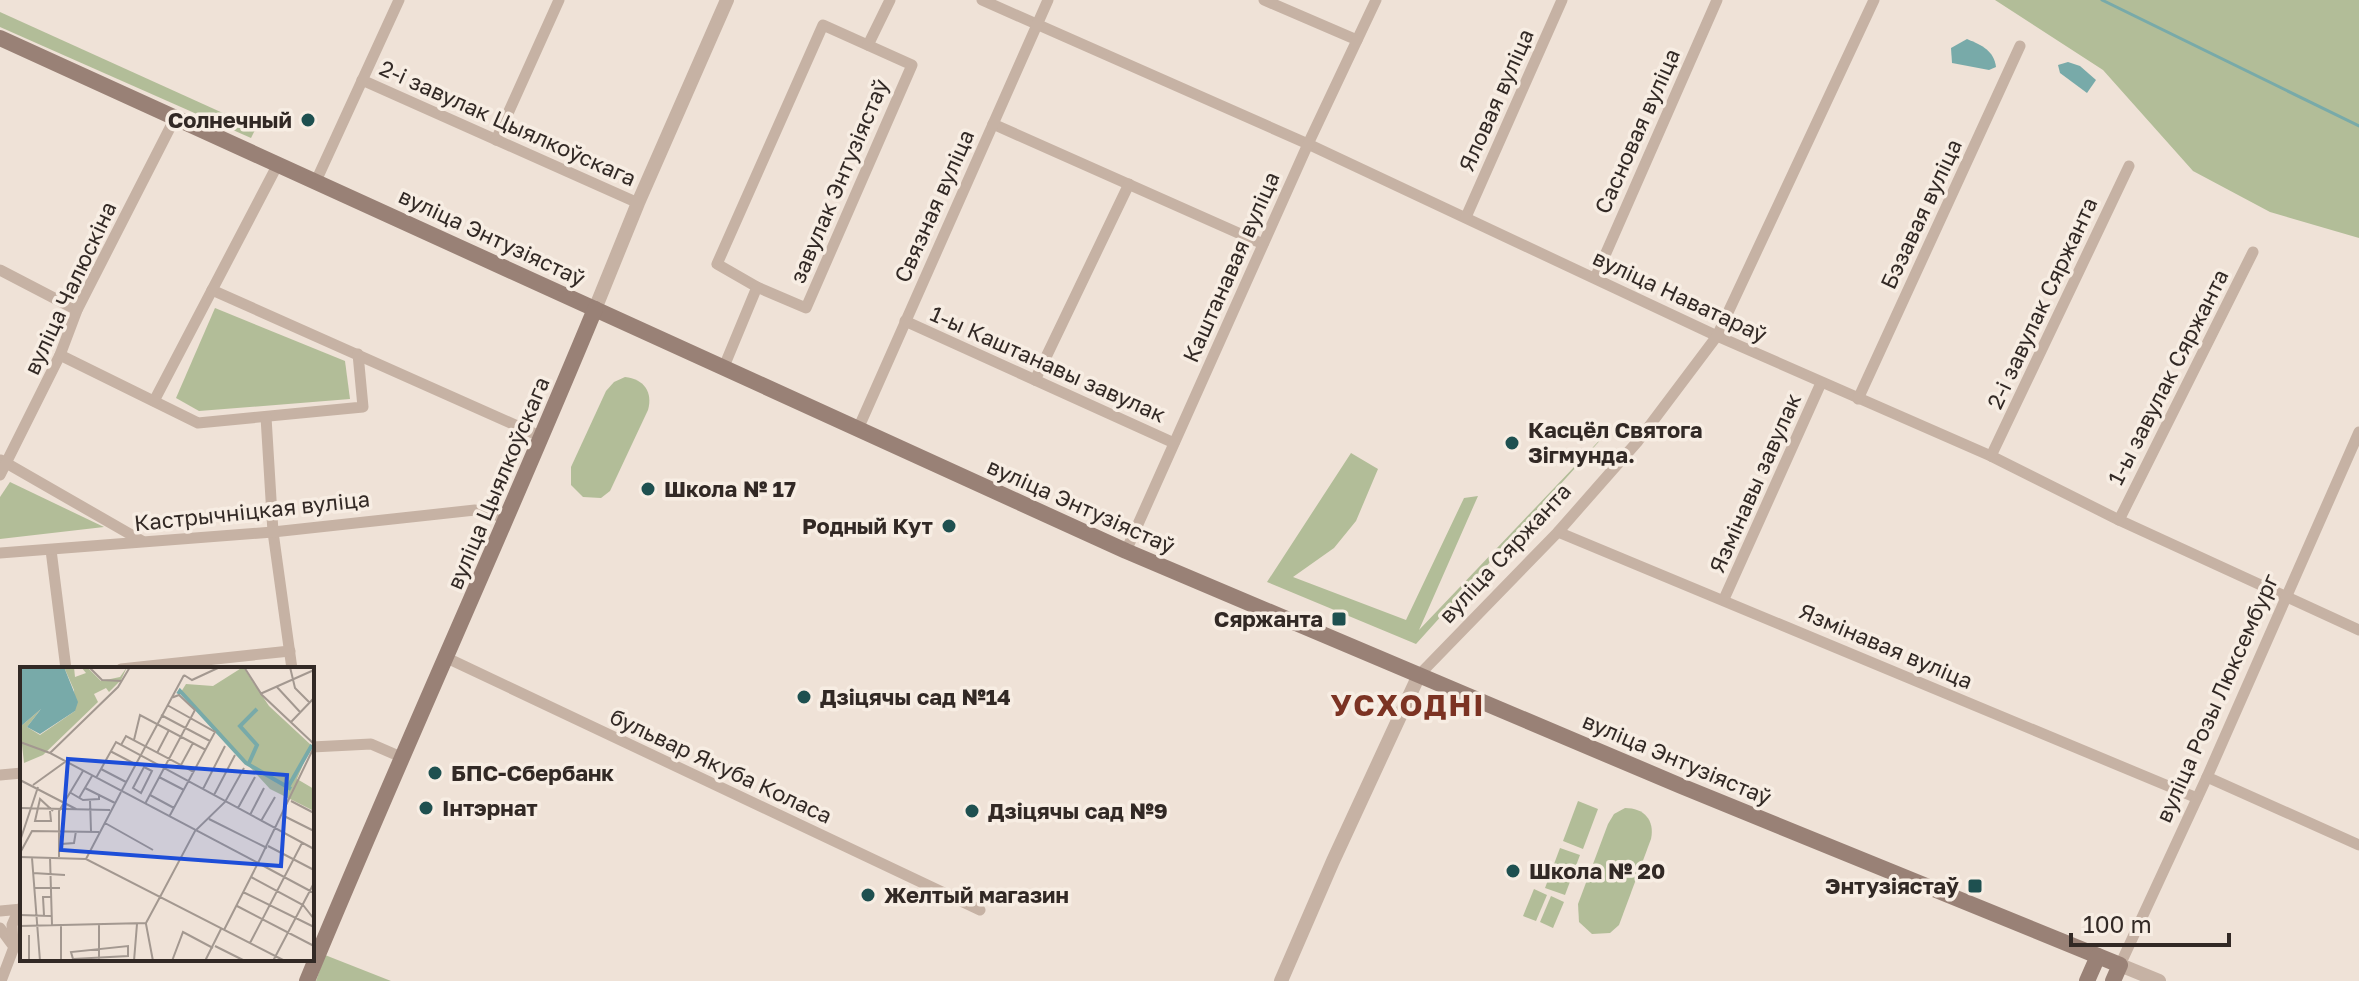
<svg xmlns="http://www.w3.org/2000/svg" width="2359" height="981" font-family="'Golos Text',sans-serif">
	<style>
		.green { fill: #b2bd98 }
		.water { fill: #78aaa9 }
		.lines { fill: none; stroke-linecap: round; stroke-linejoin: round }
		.stream { stroke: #78aaa9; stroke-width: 3 }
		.minor { stroke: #c6b2a4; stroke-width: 11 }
		.tertiary { stroke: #c6b2a4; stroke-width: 14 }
		.secondary { stroke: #998176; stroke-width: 16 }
		.poi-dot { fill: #1e5050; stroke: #f7ede3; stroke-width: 3 }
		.labels { text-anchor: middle; stroke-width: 7; stroke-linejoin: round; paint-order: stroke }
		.street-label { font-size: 22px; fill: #322925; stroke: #f7ede3 }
		.poi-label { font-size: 22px; font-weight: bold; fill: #322925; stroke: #f7ede3; text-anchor: start }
		.district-label { font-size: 30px; font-weight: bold; letter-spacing: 2px; fill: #7c3323; stroke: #f7ede3 }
		.inset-river { fill: none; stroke: #78aaa9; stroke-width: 4 }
		.inset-road { fill: none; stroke: #a39890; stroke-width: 2 }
		.view { fill: #1d4ed8; fill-opacity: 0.15; stroke: #1d4ed8; stroke-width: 4 }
		.inset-edge { fill: none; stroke: #322925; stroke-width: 4 }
	</style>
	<rect width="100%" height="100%" fill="#efe2d7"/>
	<!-- green -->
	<g class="green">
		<path d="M 1995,0 L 2359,0 L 2359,238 L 2270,212 L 2193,171 L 2103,70 Z"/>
		<path d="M 0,12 L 256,128 L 251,138 L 0,27 Z"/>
		<path d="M 215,308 L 345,361 L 350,399 L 199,411 L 176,398 Z"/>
		<path d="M 625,377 C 644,379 653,392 648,410 L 610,491 L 601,498 L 583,497 L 571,485 L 571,467 L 606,391 L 614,382 Z"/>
		<path d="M 1614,425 L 1416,644 L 1267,582 L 1351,453 L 1378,469 L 1356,521 L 1334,548 L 1293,577 L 1406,620 L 1464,498 L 1478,496 L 1419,630 Z"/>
		<path d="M 10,482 L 104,527 L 0,539 L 0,497 Z"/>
		<path d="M 1578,801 L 1598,809 L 1583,849 L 1563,841 Z"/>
		<path d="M 1625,808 C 1644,808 1655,820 1651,839 L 1619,925 L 1610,933 L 1592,934 L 1579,922 L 1578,904 L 1608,824 L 1614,814 Z"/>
		<path d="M 1560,848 L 1580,855 L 1565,895 L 1545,888 Z"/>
		<path d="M 1534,889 L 1547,895 L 1536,921 L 1523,916 Z"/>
		<path d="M 1551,896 L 1564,902 L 1553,928 L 1540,922 Z"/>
		<path d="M 325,955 L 391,981 L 316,981 Z"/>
	</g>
	<!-- water -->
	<g class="water">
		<path d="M 1967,39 C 1982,45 1994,51 1996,67 L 1989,70 L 1952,63 L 1951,48 Z"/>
		<path d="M 2068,62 L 2080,66 L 2096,80 L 2087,93 L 2060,73 L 2058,65 Z"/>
	</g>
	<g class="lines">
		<!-- stream -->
		<path class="stream" d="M 2102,0 L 2359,126"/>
		<!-- minor -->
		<g class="minor">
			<path d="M 982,0 L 1308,144 L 1717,336 L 1991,456 L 2119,520 L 2359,630"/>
			<path d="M 1264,0 L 1357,40"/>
			<path d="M 823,25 L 912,65 L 806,308 L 757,287 L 717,264 Z"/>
			<path d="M 868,45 L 890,0"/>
			<path d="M 362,80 L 638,203"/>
			<path d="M 993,124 L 1263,244"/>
			<path d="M 496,140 L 559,0"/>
			<path d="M 316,181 L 399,0"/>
			<path d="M 1466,217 L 1562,0"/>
			<path d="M 0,270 L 77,310"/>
			<path d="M 1595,278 L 1717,0"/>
			<path d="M 212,290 L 542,437"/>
			<path d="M 905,321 L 1174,443"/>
			<path d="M 60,355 L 198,423 L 363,407 L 358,354"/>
			<path d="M 723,369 L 757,287"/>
			<path d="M 1035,380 L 1129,184"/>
			<path d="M 1858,399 L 2020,46"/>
			<path d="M 154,401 L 278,164"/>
			<path d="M 266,417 L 273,532 L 292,669"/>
			<path d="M 858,429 L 1048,0"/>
			<path d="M 1991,456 L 2129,166"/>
			<path d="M 1,460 L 142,541"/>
			<path d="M 0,475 L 60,355 L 77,310 L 175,118"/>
			<path d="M 2119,520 L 2253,252"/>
			<path d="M 1558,532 L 2197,798"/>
			<path d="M 51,550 L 66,669"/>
			<path d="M 1126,551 L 1308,144 L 1376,0"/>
			<path d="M 0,553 L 273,532 L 475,510 L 507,518"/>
			<path d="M 1724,599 L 1821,383"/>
			<path d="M 447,658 L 980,910"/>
			<path d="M 121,669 L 290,651"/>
			<path d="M 1419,675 L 1558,532 L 1638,441 L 1717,336 L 1874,0"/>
			<path d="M 312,747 L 371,744 L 401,757"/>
			<path d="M 0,775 L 22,773"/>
			<path d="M 2207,777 L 2359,845"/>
			<path d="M 0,911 L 22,909"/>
			<path d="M 0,928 L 14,947 L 1,981"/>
			<path d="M 13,945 L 12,925 L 19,909"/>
			<path d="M 2120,965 L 2207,777 L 2359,432"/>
		</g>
		<!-- tertiary -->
		<g class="tertiary">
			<path d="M 595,309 L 638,203 L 727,0"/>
			<path d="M 2120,965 L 2159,981"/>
			<path d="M 1281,981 L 1333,861 L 1419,675"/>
		</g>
		<!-- secondary -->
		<g class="secondary">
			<path d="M 0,38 L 1126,551 L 1681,786 L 2120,965 L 2113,981"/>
			<path d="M 307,981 C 400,756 502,534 595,309"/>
			<path d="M 2087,981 L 2098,956"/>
		</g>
	</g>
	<!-- markers -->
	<g class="poi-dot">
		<circle cx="308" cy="120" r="8"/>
		<circle cx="1512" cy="443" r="8"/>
		<circle cx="648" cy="489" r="8"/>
		<circle cx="949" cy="526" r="8"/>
		<rect x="1331" y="611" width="16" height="16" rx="4"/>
		<circle cx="804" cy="697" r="8"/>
		<circle cx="435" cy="773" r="8"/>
		<circle cx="426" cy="808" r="8"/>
		<circle cx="972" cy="811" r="8"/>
		<circle cx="1513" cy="871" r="8"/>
		<rect x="1967" y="878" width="16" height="16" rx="4"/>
		<circle cx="868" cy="895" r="8"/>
	</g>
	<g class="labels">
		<!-- street labels -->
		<g class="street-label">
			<text transform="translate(1496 100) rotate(-66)" y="8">Яловая вуліца</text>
			<text transform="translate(508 123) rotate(24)" y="8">2-і завулак Цыялкоўскага</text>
			<text transform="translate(1637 131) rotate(-66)" y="8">Сасновая вуліца</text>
			<text transform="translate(839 181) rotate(-67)" y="8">завулак Энтузіястаў</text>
			<text transform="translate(934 206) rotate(-66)" y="8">Связная вуліца</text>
			<text transform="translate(1921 214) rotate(-65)" y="8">Бэзавая вуліца</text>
			<text transform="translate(492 237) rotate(25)" y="8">вуліца Энтузіястаў</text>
			<text transform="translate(1231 267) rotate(-66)" y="8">Каштанавая вуліца</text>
			<text transform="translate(70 288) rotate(-65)" y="8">вуліца Чалюскіна</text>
			<text transform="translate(1680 296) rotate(25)" y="8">вуліца Наватараў</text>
			<text transform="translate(2042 303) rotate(-65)" y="8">2-і завулак Сяржанта</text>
			<text transform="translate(1048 364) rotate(24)" y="8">1-ы Каштанавы завулак</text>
			<text transform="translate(2168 377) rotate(-63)" y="8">1-ы завулак Сяржанта</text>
			<text transform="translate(498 483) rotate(-67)" y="8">вуліца Цыялкоўскага</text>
			<text transform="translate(1755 483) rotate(-66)" y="8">Язмінавы завулак</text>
			<text transform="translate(1081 506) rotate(24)" y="8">вуліца Энтузіястаў</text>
			<text transform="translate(252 511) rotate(-6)" y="8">Кастрычніцкая вуліца</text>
			<text transform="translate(1505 553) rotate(-47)" y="8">вуліца Сяржанта</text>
			<text transform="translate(1886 646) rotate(23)" y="8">Язмінавая вуліца</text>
			<text transform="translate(2217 698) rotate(-66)" y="8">вуліца Розы Люксембург</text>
			<text transform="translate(1677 759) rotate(23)" y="8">вуліца Энтузіястаў</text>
			<text transform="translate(721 766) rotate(25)" y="8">бульвар Якуба Коласа</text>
		</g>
		<!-- poi labels -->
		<g class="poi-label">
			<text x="292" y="128" text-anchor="end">Солнечный</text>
			<text x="1528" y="438">Касцёл Святога<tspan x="1528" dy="25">Зігмунда.</tspan></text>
			<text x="664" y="497">Школа № 17</text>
			<text x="933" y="534" text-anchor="end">Родный Кут</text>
			<text x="1323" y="627" text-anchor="end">Сяржанта</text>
			<text x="820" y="705">Дзіцячы сад №14</text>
			<text x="451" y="781">БПС-Сбербанк</text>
			<text x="442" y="816">Інтэрнат</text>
			<text x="988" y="819">Дзіцячы сад №9</text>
			<text x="1529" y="879">Школа № 20</text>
			<text x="1959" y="894" text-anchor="end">Энтузіястаў</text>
			<text x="884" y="903">Желтый магазин</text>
		</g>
		<!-- district labels -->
		<g class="district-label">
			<text x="1408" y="716">УСХОДНІ</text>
		</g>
	</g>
	<!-- overview -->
	<g transform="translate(20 667)">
		<rect width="294" height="294" fill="#efe2d7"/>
		<path d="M 44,0 L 54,0 L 55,10 L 66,6 L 61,0 L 67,0 L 81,14 L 100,10 L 107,0 L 101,13 L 89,25 L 86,21 L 74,27 L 78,35 L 23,88 L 4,96 L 0,60 L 21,42 L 7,60 L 20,68 L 55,44 L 54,23 ZM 223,0 L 249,39 L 291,78 L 277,112 L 294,122 L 294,144 L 250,122 L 161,25 L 166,17 L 193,19 Z" fill="#b2bd98"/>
		<path d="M 0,0 L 44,0 L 58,35 L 55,44 L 20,67 L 7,60 L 21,42 L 0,60 Z" fill="#78aaa9"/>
		<path class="inset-river" d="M 158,27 L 160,24 L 226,96 L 271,122M 229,96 L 237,78 L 220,59 L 237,42M 268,120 L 292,78"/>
		<path class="inset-road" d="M 69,0 L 82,13 L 102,14M 110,0 L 98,20 L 30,86 L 238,196 L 204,263M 224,0 L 242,28 L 294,77M 270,0 L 275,21 L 290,36M 164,8 L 172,13 L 200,0M 256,19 L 280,45M 240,27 L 294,3M 147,38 L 195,65 L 149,150M 141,48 L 190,74M 271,55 L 294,31M 114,73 L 120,48 L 186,83M 0,75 L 30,86M 101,78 L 106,69 L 174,105M 294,80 L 238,196 L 294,226M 90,84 L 115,97M 137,86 L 149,63M 161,98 L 173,76M 124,100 L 132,104 L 121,126 L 113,121 ZM 81,102 L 106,115M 139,110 L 164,123M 76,111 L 96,75 L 294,182M 0,113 L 56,142M 13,118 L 45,95M 65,121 L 95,136M 183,122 L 205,79M 102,123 L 164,8M 51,126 L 63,133 L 79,132 L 79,127M 130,128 L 154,141M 194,128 L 215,88M 59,131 L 72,109M 70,133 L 71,164M 271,134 L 294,146M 125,137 L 175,43 L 159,28 L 151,31M 0,141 L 90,143M 218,141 L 235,110M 30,144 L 31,154 L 15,154 L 20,132 L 33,144M 230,148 L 244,121M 264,149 L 294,164M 189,152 L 247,181M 241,154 L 255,130M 85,156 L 133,183M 0,174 L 18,120M 41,177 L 54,176 L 56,164M 248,179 L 294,203M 0,186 L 12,164 L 79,165M 0,190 L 66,192 L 265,294M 30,190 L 32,258M 39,190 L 39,144 L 63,104M 12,191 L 20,294M 66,192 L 101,125M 13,206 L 45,208M 231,210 L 283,238 L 294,252M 14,221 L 40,221M 223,225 L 294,260M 140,230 L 175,164 L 205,135 L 224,101M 217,239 L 294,279M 0,248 L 31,249M 24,248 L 23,230 L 31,230M 126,257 L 133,294M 79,258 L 79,294M 0,259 L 126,256 L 140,230M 41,259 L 41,293M 0,268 L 1,293M 9,268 L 9,293M 230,276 L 282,176M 108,279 L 108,289 L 53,292 L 51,285 ZM 195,279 L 225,294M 0,293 L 41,293M 114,294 L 117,257M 152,294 L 163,265 L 193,281M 185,294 L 201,262M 253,294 L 294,216"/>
		<path class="view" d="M 48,92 L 267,108 L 261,199 L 41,183 Z"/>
		<rect width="294" height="294" class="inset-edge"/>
	</g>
	<!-- scale -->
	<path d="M2071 933v12h158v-12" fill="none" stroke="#322925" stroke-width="4"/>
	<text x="2083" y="933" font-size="24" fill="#322925" stroke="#f7ede3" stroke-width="6" paint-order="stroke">100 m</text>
</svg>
